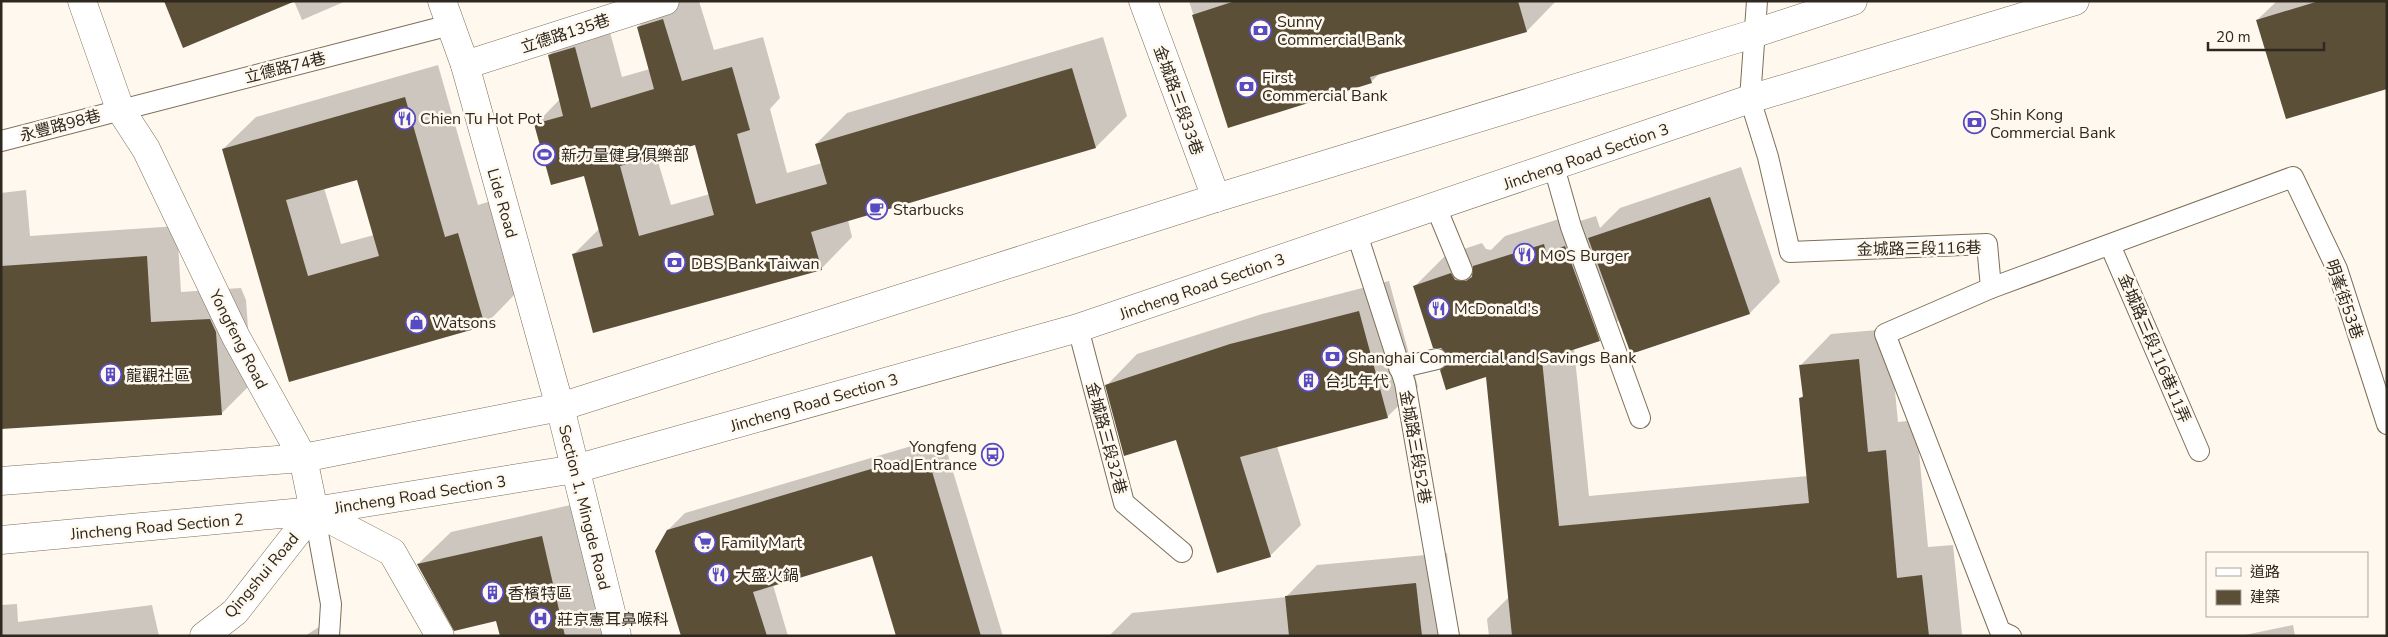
<svg xmlns="http://www.w3.org/2000/svg" width="2388" height="637" font-family="'Nunito Sans','Noto Sans TC',sans-serif">
	<style>
		.shadow { fill: #0003; fill-rule: evenodd }
		.building { fill: #5c4f38; fill-rule: evenodd }
		.lines { fill: none; stroke-linecap: round; stroke-linejoin: round }
		.service-casing { stroke: #7d6f57; stroke-width: 22 }
		.minor-casing { stroke: #7d6f57; stroke-width: 29 }
		.tertiary-casing { stroke: #7d6f57; stroke-width: 29 }
		.secondary-casing { stroke: #7d6f57; stroke-width: 29 }
		.service { stroke: #fff; stroke-width: 20 }
		.minor { stroke: #fff; stroke-width: 28 }
		.tertiary { stroke: #fff; stroke-width: 28 }
		.secondary { stroke: #fff; stroke-width: 28 }
		.labels { text-anchor: middle; stroke-width: 5; stroke-linejoin: round; paint-order: stroke }
		.poi-label { font-size: 16px; fill: #2e281e; stroke: #fff8ee; text-anchor: start }
		.street-label { font-size: 16px; fill: #2e281e; stroke: #fff8ee }
	</style>
	<rect width="100%" height="100%" fill="#fff8ee"/>
	<!-- shadow -->
	<g class="shadow">
		<path d="M 294,1 L 346,1 L 302,20 Z"/>
		<path d="M 664,1 L 699,1 L 714,50 L 763,37 L 780,98 L 770,109 L 787,173 L 822,163 L 816,144 L 847,113 L 1103,37 L 1127,116 L 1096,147 L 848,220 L 852,237 L 821,269 L 573,255 L 600,228 L 585,174 L 536,124 L 560,99 L 549,55 L 581,24 L 606,17 L 622,77 L 650,69 L 638,27 ZM 696,144 L 710,194 L 671,205 L 656,155 Z"/>
		<path d="M 1189,1 L 1556,1 L 1527,31 L 1380,73 L 1371,82 L 1229,127 Z"/>
		<path d="M 2277,1 L 2387,1 L 2257,20 Z"/>
		<path d="M 438,65 L 478,205 L 491,201 L 517,292 L 485,325 L 290,380 L 223,149 L 256,117 ZM 358,179 L 374,235 L 341,244 L 324,188 Z"/>
		<path d="M 1741,167 L 1780,282 L 1750,313 L 1632,353 L 1619,320 L 1599,340 L 1574,348 L 1589,496 L 1808,476 L 1800,398 L 1804,395 L 1801,365 L 1831,334 L 1889,329 L 1898,422 L 1916,420 L 1928,547 L 1953,545 L 1962,634 L 1960,636 L 1489,636 L 1487,619 L 1510,596 L 1488,375 L 1449,363 L 1450,355 L 1415,286 L 1446,255 L 1482,243 L 1486,249 L 1491,250 L 1505,236 L 1575,214 L 1577,222 L 1596,216 L 1600,228 L 1620,208 Z"/>
		<path d="M 26,190 L 30,236 L 177,226 L 181,292 L 241,288 L 246,300 L 252,383 L 221,414 L 1,426 L 1,193 Z"/>
		<path d="M 1389,281 L 1418,387 L 1387,417 L 1277,446 L 1301,525 L 1270,556 L 1177,439 L 1107,385 L 1137,354 L 1262,314 Z"/>
		<path d="M 925,442 L 947,452 L 1003,636 L 897,636 L 873,555 L 773,585 L 788,636 L 682,636 L 668,530 L 685,513 Z"/>
		<path d="M 575,504 L 605,636 L 501,636 L 497,620 L 418,564 L 451,532 Z"/>
		<path d="M 1447,553 L 1456,636 L 1109,636 L 1132,613 L 1286,597 L 1317,565 Z"/>
		<path d="M 17,604 L 18,622 L 152,605 L 159,636 L 1,636 L 1,605 Z"/>
		<path d="M 331,619 L 331,636 L 305,636 Z"/>
		<path d="M 2293,625 L 2295,636 L 2240,636 Z"/>
	</g>
	<!-- building -->
	<g class="building">
		<path d="M 164,1 L 293,1 L 293,2 L 183,48 Z"/>
		<path d="M 1235,1 L 1518,1 L 1527,32 L 1370,77 L 1372,83 L 1228,128 L 1192,15 Z"/>
		<path d="M 2319,1 L 2387,1 L 2387,89 L 2286,119 L 2256,20 Z"/>
		<path d="M 663,19 L 682,81 L 732,67 L 750,130 L 737,134 L 756,204 L 827,184 L 815,144 L 1072,68 L 1096,148 L 811,232 L 822,270 L 593,333 L 572,254 L 603,246 L 584,176 L 551,185 L 534,124 L 563,116 L 548,55 L 575,47 L 591,108 L 654,89 L 637,27 ZM 695,145 L 714,215 L 639,236 L 620,166 Z"/>
		<path d="M 405,97 L 445,237 L 458,233 L 485,326 L 289,382 L 222,149 ZM 357,180 L 379,256 L 308,276 L 286,200 Z"/>
		<path d="M 1710,197 L 1750,314 L 1631,354 L 1588,238 Z"/>
		<path d="M 1544,244 L 1546,252 L 1565,246 L 1600,341 L 1542,360 L 1559,526 L 1809,503 L 1799,398 L 1803,397 L 1799,365 L 1859,359 L 1868,452 L 1886,450 L 1897,578 L 1922,575 L 1929,636 L 1512,636 L 1486,377 L 1446,390 L 1440,370 L 1448,363 L 1448,356 L 1441,348 L 1433,348 L 1413,286 L 1451,273 L 1455,280 L 1466,281 L 1472,277 L 1473,266 Z"/>
		<path d="M 147,256 L 151,322 L 210,319 L 216,332 L 222,415 L 1,429 L 1,266 Z"/>
		<path d="M 1359,311 L 1388,418 L 1240,457 L 1271,557 L 1217,573 L 1176,440 L 1124,456 L 1105,385 L 1230,344 Z"/>
		<path d="M 908,458 L 931,468 L 981,636 L 896,636 L 872,556 L 753,592 L 767,636 L 681,636 L 655,551 L 667,530 Z"/>
		<path d="M 542,536 L 565,636 L 500,636 L 496,621 L 454,631 L 417,564 Z"/>
		<path d="M 1416,583 L 1422,636 L 1289,636 L 1285,596 Z"/>
	</g>
	<g class="lines">
		<defs>
			<g id="service">
				<path d="M 1757,1 L 1750,99 L 1768,157 L 1790,252 L 1987,244 L 1991,288"/>
				<path d="M 1,141 L 450,25"/>
				<path d="M 1554,167 L 1571,227 L 1640,418"/>
				<path d="M 1436,207 L 1462,270"/>
				<path d="M 1357,234 L 1405,383 L 1449,636"/>
				<path d="M 2110,245 L 2199,451"/>
				<path d="M 1078,328 L 1124,503 L 1182,552"/>
				<path d="M 1399,368 L 1437,359"/>
				<path d="M 314,511 L 331,604 L 329,636"/>
				<path d="M 2011,636 L 2000,631 L 1885,334 L 1991,288 L 2293,177 L 2337,269 L 2387,424"/>
			</g>
			<g id="minor">
				<path d="M 1143,1 L 1216,198"/>
				<path d="M 465,65 L 665,1"/>
			</g>
			<g id="tertiary">
				<path d="M 82,1 L 120,109 L 146,149 L 236,337 L 303,458 L 314,511"/>
				<path d="M 442,1 L 465,65 L 560,407 L 617,636"/>
				<path d="M 314,511 L 392,552 L 440,636"/>
				<path d="M 204,636 L 235,612 L 314,511"/>
			</g>
			<g id="secondary">
				<path d="M 1,481 L 303,458 L 560,407 L 1216,198 L 1756,33 L 1853,1"/>
				<path d="M 1,540 L 314,511 L 575,469 L 1078,328 L 1750,99 L 2075,1"/>
			</g>
		</defs>
		<!-- service casing -->
		<use href="#service" class="service-casing"/>
		<!-- minor casing -->
		<use href="#minor" class="minor-casing"/>
		<!-- tertiary casing -->
		<use href="#tertiary" class="tertiary-casing"/>
		<!-- secondary casing -->
		<use href="#secondary" class="secondary-casing"/>
		<!-- service -->
		<use href="#service" class="service"/>
		<!-- minor -->
		<use href="#minor" class="minor"/>
		<!-- tertiary -->
		<use href="#tertiary" class="tertiary"/>
		<!-- secondary -->
		<use href="#secondary" class="secondary"/>
	</g>
	<!-- icons -->
	<defs>
		<symbol id="bank-ring" viewBox="-11 -11 22 22"><circle r="9.5" fill="#fff8ee" stroke="#564bc2" stroke-width="1.5"/><path d="M-6-4H6V4H-6ZM0-2.3a2.3 2.3 0 1 0 0 4.6a2.3 2.3 0 1 0 0-4.6Z" fill="#564bc2"/></symbol>
		<symbol id="restaurant-ring" viewBox="-11 -11 22 22"><circle r="9.5" fill="#fff8ee" stroke="#564bc2" stroke-width="1.5"/><path d="M-5-6h1v4h1v-4h1v4h1v-4h1v5L-1.5 .5V6h-2V.5L-5-1ZM5-6V6H3V1.5H1.5Q1.5-4 5-6Z" fill="#564bc2"/></symbol>
		<symbol id="stadium-ring" viewBox="-11 -11 22 22"><circle r="9.5" fill="#fff8ee" stroke="#564bc2" stroke-width="1.5"/><path d="M0-5a6.5 5 0 1 0 0 10a6.5 5 0 1 0 0-10ZM-3.5-1.8h7v3.6h-7Z" fill="#564bc2"/></symbol>
		<symbol id="cafe-ring" viewBox="-11 -11 22 22"><circle r="9.5" fill="#fff8ee" stroke="#564bc2" stroke-width="1.5"/><path d="M-5.5-4.5H6V0H3Q3 3.5 0 3.5H-2.5Q-5.5 3.5-5.5 0ZM3-3.2v2h1.7v-2ZM-6 4.5H4V6H-6Z" fill="#564bc2"/></symbol>
		<symbol id="shop-ring" viewBox="-11 -11 22 22"><circle r="9.5" fill="#fff8ee" stroke="#564bc2" stroke-width="1.5"/><path d="M-5-2.5h2.3a2.7 3.5 0 0 1 5.4 0H5L5.5 6h-11ZM-1.5-2.5h3a1.5 2.3 0 0 0-3 0Z" fill="#564bc2"/></symbol>
		<symbol id="building-ring" viewBox="-11 -11 22 22"><circle r="9.5" fill="#fff8ee" stroke="#564bc2" stroke-width="1.5"/><path d="M-4-6H4V6H1V3H-1V6H-4ZM-2.5-4.3h1.7v1.8h-1.7ZM.8-4.3h1.7v1.8H.8ZM-2.5-1h1.7V.8h-1.7ZM.8-1h1.7V.8H.8Z" fill="#564bc2"/></symbol>
		<symbol id="bus-ring" viewBox="-11 -11 22 22"><circle r="9.5" fill="#fff8ee" stroke="#564bc2" stroke-width="1.5"/><path d="M-5-6H5V4H4V6H2V4H-2V6H-4V4H-5ZM-3.5-4V0h7V-4ZM-3.5 1.2v1.5H-2V1.2ZM2 1.2v1.5H3.5V1.2Z" fill="#564bc2"/></symbol>
		<symbol id="supermarket-ring" viewBox="-11 -11 22 22"><circle r="9.5" fill="#fff8ee" stroke="#564bc2" stroke-width="1.5"/><path d="M-6-5.5h2.5l.6 2H6L4.5 2H-2.5L-4.4-4H-6ZM-1.5 3.2a1.3 1.3 0 1 0 .1 0ZM3 3.2a1.3 1.3 0 1 0 .1 0Z" fill="#564bc2"/></symbol>
		<symbol id="hospital-ring" viewBox="-11 -11 22 22"><circle r="9.5" fill="#fff8ee" stroke="#564bc2" stroke-width="1.5"/><path d="M-5-5h3v3.5h4V-5h3V5h-3V1.5h-4V5h-3Z" fill="#564bc2"/></symbol>
	</defs>
	<g fill-rule="evenodd">
		<use href="#bank-ring" x="1248" y="18" width="25" height="25"/>
		<use href="#bank-ring" x="1234" y="74" width="25" height="25"/>
		<use href="#restaurant-ring" x="392" y="106" width="25" height="25"/>
		<use href="#bank-ring" x="1962" y="110" width="25" height="25"/>
		<use href="#stadium-ring" x="532" y="142" width="25" height="25"/>
		<use href="#cafe-ring" x="864" y="196" width="25" height="25"/>
		<use href="#restaurant-ring" x="1512" y="242" width="25" height="25"/>
		<use href="#bank-ring" x="662" y="250" width="25" height="25"/>
		<use href="#restaurant-ring" x="1426" y="296" width="25" height="25"/>
		<use href="#shop-ring" x="404" y="310" width="25" height="25"/>
		<use href="#bank-ring" x="1320" y="344" width="25" height="25"/>
		<use href="#building-ring" x="98" y="362" width="25" height="25"/>
		<use href="#building-ring" x="1296" y="368" width="25" height="25"/>
		<use href="#bus-ring" x="980" y="442" width="25" height="25"/>
		<use href="#supermarket-ring" x="692" y="530" width="25" height="25"/>
		<use href="#restaurant-ring" x="706" y="562" width="25" height="25"/>
		<use href="#building-ring" x="480" y="580" width="25" height="25"/>
		<use href="#hospital-ring" x="528" y="606" width="25" height="25"/>
	</g>
	<g class="labels">
		<!-- poi labels -->
		<g class="poi-label">
			<text x="1277" y="27">Sunny<tspan x="1277" dy="18">Commercial Bank</tspan></text>
			<text x="1262" y="83">First<tspan x="1262" dy="18">Commercial Bank</tspan></text>
			<text x="1990" y="120">Shin Kong<tspan x="1990" dy="18">Commercial Bank</tspan></text>
			<text x="420" y="124">Chien Tu Hot Pot</text>
			<text x="561" y="161">新力量健身俱樂部</text>
			<text x="893" y="215">Starbucks</text>
			<text x="1540" y="261">MOS Burger</text>
			<text x="691" y="269">DBS Bank Taiwan</text>
			<text x="1454" y="314">McDonald's</text>
			<text x="432" y="328">Watsons</text>
			<text x="1348" y="363">Shanghai Commercial and Savings Bank</text>
			<text x="126" y="381">龍觀社區</text>
			<text x="1325" y="387">台北年代</text>
			<text x="977" y="452" text-anchor="end">Yongfeng<tspan x="977" dy="18">Road Entrance</tspan></text>
			<text x="721" y="548">FamilyMart</text>
			<text x="735" y="581">大盛火鍋</text>
			<text x="508" y="599">香檳特區</text>
			<text x="557" y="625">莊京憲耳鼻喉科</text>
		</g>
		<!-- street labels -->
		<g class="street-label">
			<text transform="translate(565 33) rotate(-18)" y="6">立德路135巷</text>
			<text transform="translate(285 67) rotate(-14)" y="6">立德路74巷</text>
			<text transform="translate(1179 100) rotate(70)" y="6">金城路三段33巷</text>
			<text transform="translate(60 125) rotate(-15)" y="6">永豐路98巷</text>
			<text transform="translate(1586 156) rotate(-19)" y="6">Jincheng Road Section 3</text>
			<text transform="translate(503 203) rotate(74)" y="6">Lide Road</text>
			<text transform="translate(1919 248) rotate(-1)" y="6">金城路三段116巷</text>
			<text transform="translate(1202 286) rotate(-19)" y="6">Jincheng Road Section 3</text>
			<text transform="translate(2345 299) rotate(71)" y="6">明峯街53巷</text>
			<text transform="translate(239 339) rotate(63)" y="6">Yongfeng Road</text>
			<text transform="translate(2155 348) rotate(67)" y="6">金城路三段116巷11弄</text>
			<text transform="translate(814 402) rotate(-16)" y="6">Jincheng Road Section 3</text>
			<text transform="translate(1107 438) rotate(75)" y="6">金城路三段32巷</text>
			<text transform="translate(1416 447) rotate(80)" y="6">金城路三段52巷</text>
			<text transform="translate(420 494) rotate(-9)" y="6">Jincheng Road Section 3</text>
			<text transform="translate(585 507) rotate(76)" y="6">Section 1, Mingde Road</text>
			<text transform="translate(157 526) rotate(-5)" y="6">Jincheng Road Section 2</text>
			<text transform="translate(261 575) rotate(-50)" y="6">Qingshui Road</text>
		</g>
	</g>
	<!-- border -->
	<rect width="2388" height="637" fill="none" stroke="#2e281e" stroke-width="5"/>
	<!-- legend -->
	<rect x="2206" y="552" width="162" height="65" fill="#fff8ee" stroke="#aba59b"/>
	<rect x="2216" y="568" width="25" height="8" fill="#ffffff" stroke="#aba59b"/>
	<text x="2250" y="577" font-size="15" fill="#2e281e">道路</text>
	<rect x="2216" y="590" width="25" height="15" fill="#5c4f38" stroke="#aba59b"/>
	<text x="2250" y="602" font-size="15" fill="#2e281e">建築</text>
	<!-- scale -->
	<path d="M2208 42v8h116v-8" fill="none" stroke="#2e281e" stroke-width="2.5"/>
	<text x="2216" y="42" font-size="15" fill="#2e281e" stroke="#fff8ee" stroke-width="4" paint-order="stroke">20 m</text>
</svg>
